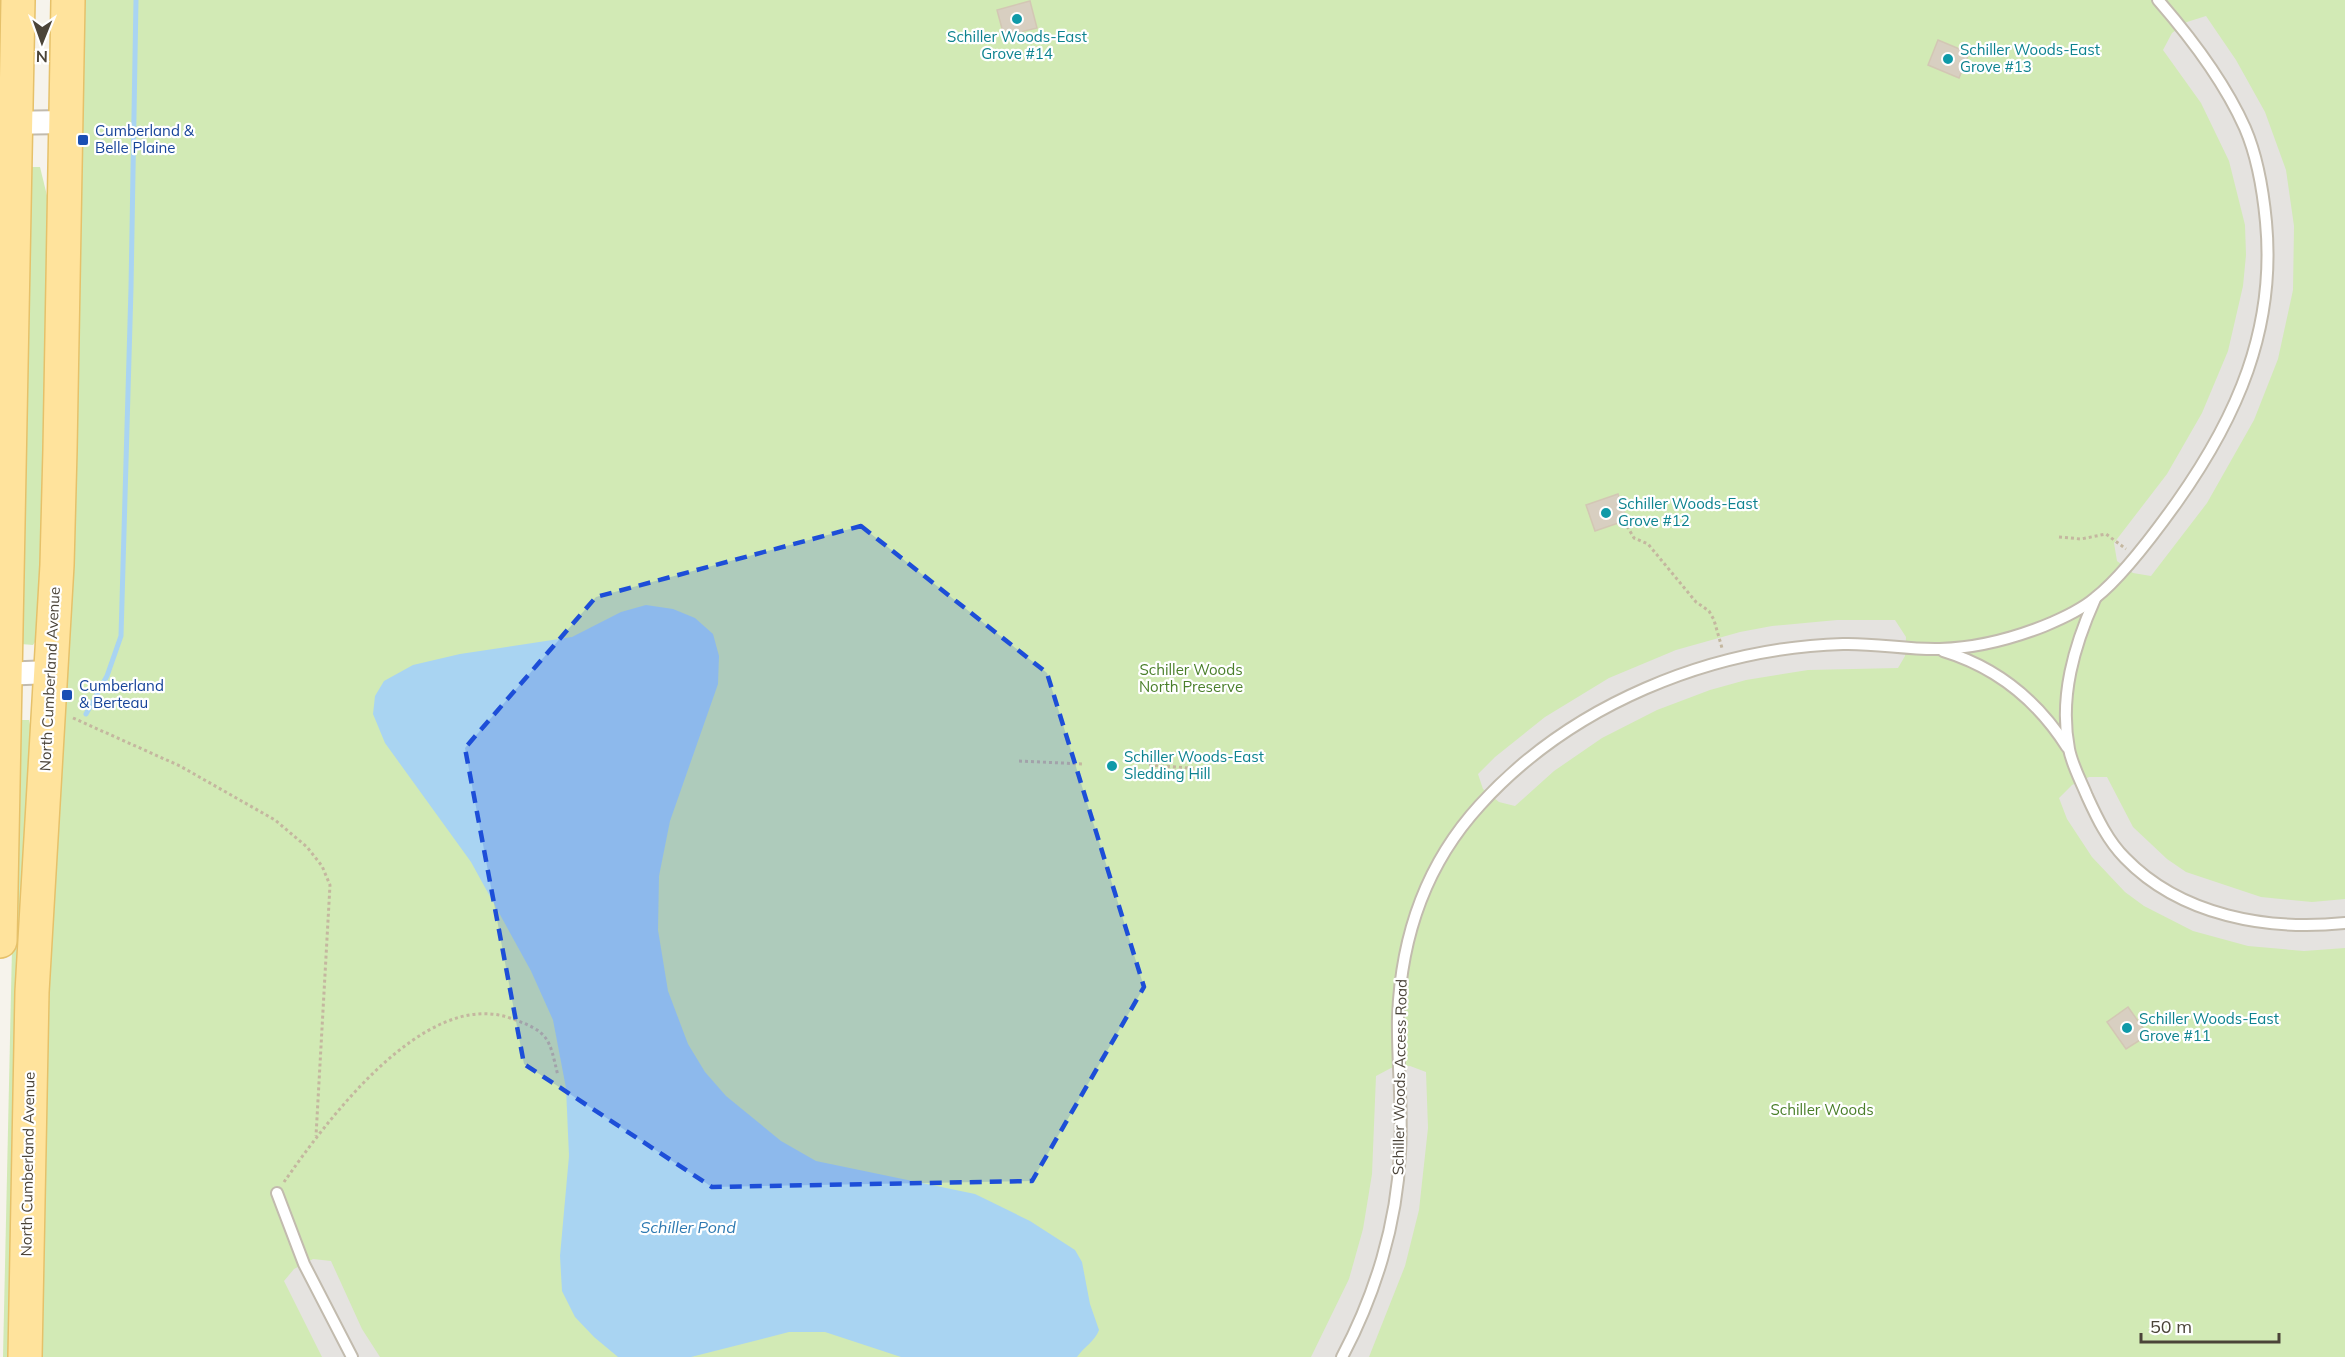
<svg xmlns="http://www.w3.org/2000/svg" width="2345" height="1357" font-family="Mulish,sans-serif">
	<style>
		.green { fill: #d2eab5 }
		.parking { fill: #e5e3e0 }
		.water { fill: #a9d4f2 }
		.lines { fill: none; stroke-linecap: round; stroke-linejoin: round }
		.stream { stroke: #a9d4f2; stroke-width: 5 }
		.building { fill: #d8cfc1; stroke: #d3c7b4; stroke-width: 1.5 }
		.lane-casing { stroke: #c2bbae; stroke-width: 14 }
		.street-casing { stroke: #c2bbae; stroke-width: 26 }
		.primary-casing { stroke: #e6c16a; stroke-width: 36 }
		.path { stroke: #c4b79f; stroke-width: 3; stroke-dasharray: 3 3; stroke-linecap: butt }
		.lane { stroke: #fff; stroke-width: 10 }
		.street { stroke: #fff; stroke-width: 22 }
		.primary { stroke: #ffe39c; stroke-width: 33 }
		.marked { fill: #1d4ed8; fill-opacity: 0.2; stroke: #1d4ed8; stroke-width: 4.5; stroke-dasharray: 12 8; stroke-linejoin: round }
		.culture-dot { fill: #0f9aa8; stroke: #fff; stroke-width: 2 }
		.transit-dot { fill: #1a4fb4; stroke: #fff; stroke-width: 2 }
		.labels { text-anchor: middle; stroke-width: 4.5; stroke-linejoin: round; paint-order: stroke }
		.culture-label { font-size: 15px; fill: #0d838f; stroke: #fff; text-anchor: start }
		.transit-label { font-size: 15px; fill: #164399; stroke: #fff; text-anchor: start }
		.park-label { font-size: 15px; fill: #4a7f2a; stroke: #fff }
		.street-label { font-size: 15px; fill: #4b4439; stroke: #fff }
		.water-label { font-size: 16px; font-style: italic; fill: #2e7ab2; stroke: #fff }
	</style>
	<rect width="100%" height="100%" fill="#f6f3ec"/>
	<!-- green -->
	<g class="green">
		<path d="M 83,0 L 2345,0 L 2345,1357 L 37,1357 L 42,1051 Z"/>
		<path d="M 31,167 L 40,167 L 51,212 L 42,632 L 33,645 L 21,644 Z"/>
		<path d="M 17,720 L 29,720 L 35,748 L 12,1357 L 3,1357 Z"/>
	</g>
	<!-- parking -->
	<g class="parking">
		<path d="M 2206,16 L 2236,60 L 2265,112 L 2286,170 L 2294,226 L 2293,290 L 2278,359 L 2254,420 L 2207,503 L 2151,576 L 2133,573 L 2117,561 L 2114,543 L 2167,474 L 2202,413 L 2228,351 L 2243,286 L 2246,255 L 2245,225 L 2229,161 L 2201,103 L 2163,50 L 2172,33 L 2187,22 Z"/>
		<path d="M 1837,620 L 1895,620 L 1906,637 L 1905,656 L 1898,668 L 1808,670 L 1746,680 L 1710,690 L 1657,710 L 1602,738 L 1554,771 L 1515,806 L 1499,802 L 1483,789 L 1478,774 L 1495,757 L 1545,717 L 1609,678 L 1676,650 L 1740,632 L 1772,626 Z"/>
		<path d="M 2089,777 L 2107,777 L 2133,827 L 2167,859 L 2186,872 L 2261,897 L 2312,902 L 2345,899 L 2345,948 L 2304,951 L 2248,946 L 2193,931 L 2144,906 L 2125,892 L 2092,857 L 2067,819 L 2059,798 L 2072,785 Z"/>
		<path d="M 1410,1066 L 1426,1072 L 1428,1128 L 1419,1210 L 1405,1266 L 1369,1357 L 1311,1357 L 1349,1279 L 1363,1229 L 1372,1174 L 1376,1076 L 1391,1068 Z"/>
		<path d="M 313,1259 L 331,1261 L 362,1329 L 380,1357 L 322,1357 L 284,1281 L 294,1269 Z"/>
	</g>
	<!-- water -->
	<path class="water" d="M 646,605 L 673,609 L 695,618 L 713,634 L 719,656 L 718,684 L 670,821 L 659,876 L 658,930 L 668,991 L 688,1044 L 705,1072 L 726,1096 L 781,1141 L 816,1161 L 975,1194 L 1030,1221 L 1075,1250 L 1082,1262 L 1090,1304 L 1099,1330 C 1095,1341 1084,1347 1077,1357 L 901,1357 L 825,1332 L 789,1332 L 691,1357 L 618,1357 L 594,1337 L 575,1317 L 562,1291 L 560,1256 L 569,1156 L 566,1088 L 553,1020 L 531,971 L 471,862 L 385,743 L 373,714 L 375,696 L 384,681 L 413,665 L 460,654 L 572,637 L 621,612 Z"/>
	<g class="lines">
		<!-- stream -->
		<path class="stream" d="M 86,714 L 107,676 L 121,636 L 131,288 L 136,0"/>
	</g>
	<!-- building -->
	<g class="building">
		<path d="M 1030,1 L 1037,28 L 1004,36 L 997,10 Z"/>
		<path d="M 1938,40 L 1969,53 L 1959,78 L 1928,65 Z"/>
		<path d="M 1618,494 L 1627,520 L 1595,531 L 1586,505 Z"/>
		<path d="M 2128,1007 L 2148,1035 L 2126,1049 L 2107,1022 Z"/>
	</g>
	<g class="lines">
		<defs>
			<g id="lane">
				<path d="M 2095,599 C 2074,646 2059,697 2069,749 C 2072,765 2081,781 2087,796 C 2097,818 2108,841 2125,858 C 2181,916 2268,931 2345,923"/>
				<path d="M 1943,651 C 1996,667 2037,700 2067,747"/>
				<path d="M 277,1193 L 304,1264 L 352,1357"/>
				<path d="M 1342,1357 C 1375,1295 1397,1224 1400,1153 C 1403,1108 1397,1062 1398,1017 C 1401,937 1425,865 1480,805 C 1571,705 1709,648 1843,644 C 1876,643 1908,650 1940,649 C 1976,648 2011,639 2044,626 C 2061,619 2081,610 2095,598 C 2121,578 2157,530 2177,502 C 2237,417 2276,329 2266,222 C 2263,190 2258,158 2245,128 C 2224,81 2192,39 2158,0"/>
			</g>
			<g id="street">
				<path d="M 1,123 L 67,122"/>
				<path d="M 0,674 L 51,672"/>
			</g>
			<g id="primary">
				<path d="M 0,941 L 18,0"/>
				<path d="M 25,1357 L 32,992 L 57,565 L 60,450 L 68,0"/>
			</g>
		</defs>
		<!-- lane casing -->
		<use href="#lane" class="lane-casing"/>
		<!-- street casing -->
		<use href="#street" class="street-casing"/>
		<!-- primary casing -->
		<use href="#primary" class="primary-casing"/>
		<!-- path -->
		<g class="path">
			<path d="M 1624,521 L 1634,538 L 1648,544 L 1696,602 L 1709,611 L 1714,620 L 1722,648"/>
			<path d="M 2059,537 L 2081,539 L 2106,534 L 2126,549"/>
			<path d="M 73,718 L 180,766 L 275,820 L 307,847 L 322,866 L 330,885 L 316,1136"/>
			<path d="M 1019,761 L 1083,764"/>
			<path d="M 1149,765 L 1201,769"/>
			<path d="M 284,1182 C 326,1122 424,988 510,1018 C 550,1032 549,1038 558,1076"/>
		</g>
		<!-- lane -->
		<use href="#lane" class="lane"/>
		<!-- street -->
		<use href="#street" class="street"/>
		<!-- primary -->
		<use href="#primary" class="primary"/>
	</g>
	<!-- marked area -->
	<path class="marked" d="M 861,526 L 1047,673 L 1144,987 L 1032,1181 L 712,1187 L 524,1064 L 465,748 L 596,597 Z"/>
	<!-- markers -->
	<g class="culture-dot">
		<circle cx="1017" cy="19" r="6"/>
		<circle cx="1948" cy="59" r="6"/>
		<circle cx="1606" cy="513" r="6"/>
		<circle cx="1112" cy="766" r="6"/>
		<circle cx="2127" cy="1028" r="6"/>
	</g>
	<g class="transit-dot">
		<rect x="77" y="134" width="12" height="12" rx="3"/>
		<rect x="61" y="689" width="12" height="12" rx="3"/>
	</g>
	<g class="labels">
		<!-- culture labels -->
		<g class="culture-label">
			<text x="1017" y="42" text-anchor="middle">Schiller Woods-East<tspan x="1017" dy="17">Grove #14</tspan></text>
			<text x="1960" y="55">Schiller Woods-East<tspan x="1960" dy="17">Grove #13</tspan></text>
			<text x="1618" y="509">Schiller Woods-East<tspan x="1618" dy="17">Grove #12</tspan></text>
			<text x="1124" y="762">Schiller Woods-East<tspan x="1124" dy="17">Sledding Hill</tspan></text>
			<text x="2139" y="1024">Schiller Woods-East<tspan x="2139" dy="17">Grove #11</tspan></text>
		</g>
		<!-- transit labels -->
		<g class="transit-label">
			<text x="95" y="136">Cumberland &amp;<tspan x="95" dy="17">Belle Plaine</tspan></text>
			<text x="79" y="691">Cumberland<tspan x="79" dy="17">&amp; Berteau</tspan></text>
		</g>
		<!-- park labels -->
		<g class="park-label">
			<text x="1191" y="675">Schiller Woods<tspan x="1191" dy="17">North Preserve</tspan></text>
			<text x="1822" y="1115">Schiller Woods</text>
		</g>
		<!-- street labels -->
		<g class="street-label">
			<text transform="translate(50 679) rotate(-87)" y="5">North Cumberland Avenue</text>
			<text transform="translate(1400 1077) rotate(-89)" y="5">Schiller Woods Access Road</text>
			<text transform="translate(28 1164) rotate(-89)" y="5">North Cumberland Avenue</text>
		</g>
		<!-- water labels -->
		<g class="water-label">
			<text x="688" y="1233">Schiller Pond</text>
		</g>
	</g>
	<!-- north arrow -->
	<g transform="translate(42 42) rotate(181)" stroke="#ffffff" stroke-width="4.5" paint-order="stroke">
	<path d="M0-4.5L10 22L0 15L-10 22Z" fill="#4b4439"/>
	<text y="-9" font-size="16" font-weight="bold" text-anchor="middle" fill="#4b4439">N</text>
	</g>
	<!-- scale -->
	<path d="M2141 1333v9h138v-9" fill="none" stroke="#4b4439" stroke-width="3"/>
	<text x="2150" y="1333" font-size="18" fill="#4b4439" stroke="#ffffff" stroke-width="4.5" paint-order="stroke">50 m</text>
</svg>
